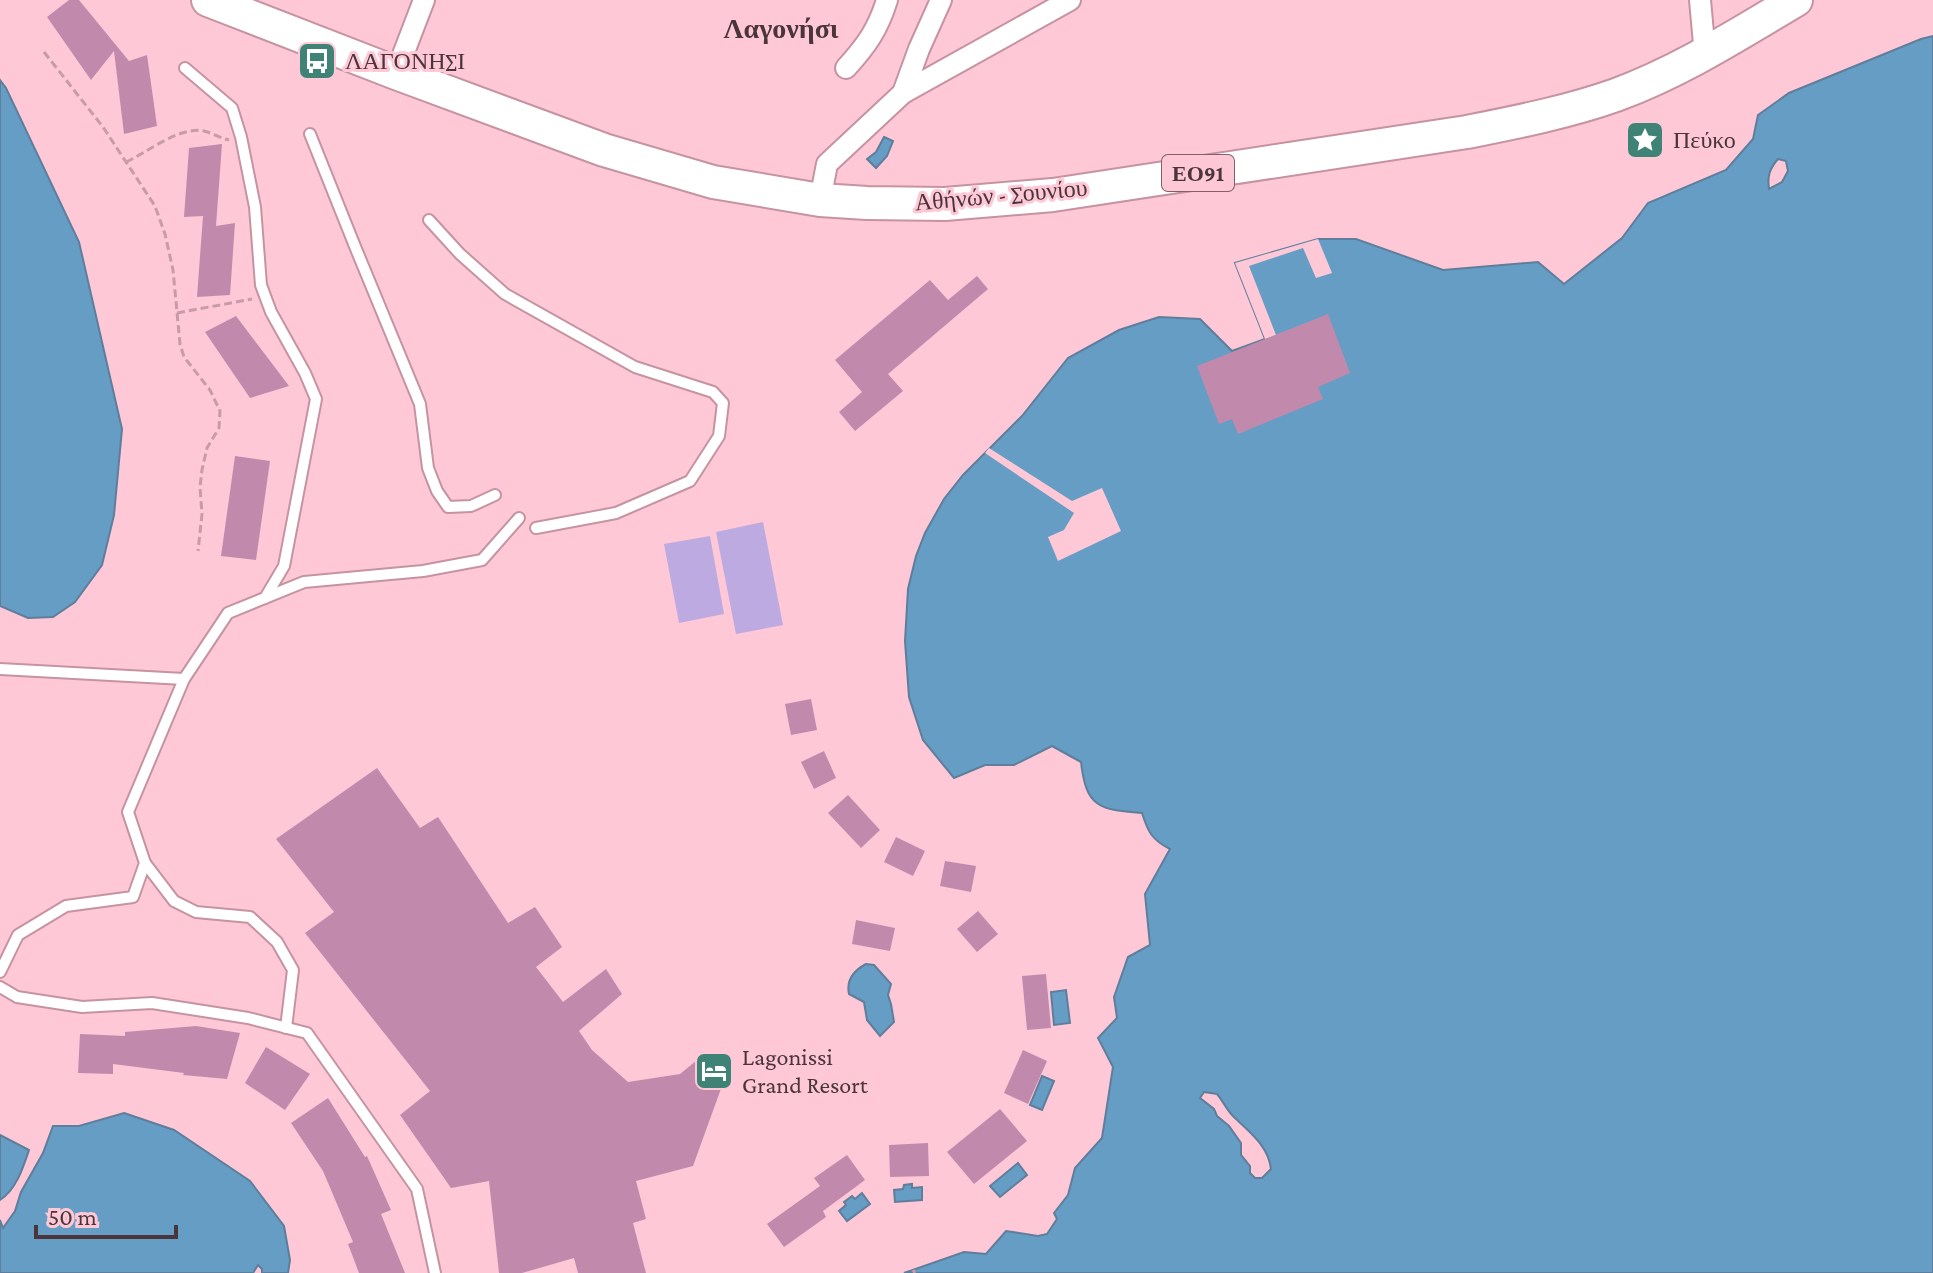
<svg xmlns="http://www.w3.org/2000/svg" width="1933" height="1273" font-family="'Crimson Pro',serif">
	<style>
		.green { fill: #bdaae1 }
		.water { fill: #669dc4; stroke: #5e7e9b; stroke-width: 2; fill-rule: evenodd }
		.pier { fill: #fec8d7 }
		.building { fill: #c18aad }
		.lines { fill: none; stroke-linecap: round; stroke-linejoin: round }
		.lane-casing { stroke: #c593a1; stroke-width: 14 }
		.street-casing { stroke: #c593a1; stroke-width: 24 }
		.primary-casing { stroke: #c593a1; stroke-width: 36 }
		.path { stroke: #c79ba8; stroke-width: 3; stroke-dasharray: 8 4; stroke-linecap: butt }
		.lane { stroke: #fff; stroke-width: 10 }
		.street { stroke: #fff; stroke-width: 20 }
		.primary { stroke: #fff; stroke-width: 32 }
		.labels { text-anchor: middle; stroke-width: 6; stroke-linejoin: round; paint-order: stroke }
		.shield { fill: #fec8d7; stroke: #80616a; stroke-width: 2 }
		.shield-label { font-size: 22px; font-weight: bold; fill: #4a353b }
		.poi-label { font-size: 24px; fill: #4a353b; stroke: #fec8d7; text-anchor: start }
		.street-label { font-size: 24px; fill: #4a353b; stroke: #fec8d7 }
		.quarter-label { font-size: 28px; font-weight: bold; fill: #4a353b; stroke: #fec8d7 }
	</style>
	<rect width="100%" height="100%" fill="#fec8d7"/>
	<!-- green -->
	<g class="green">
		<path d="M 763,522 L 783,625 L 736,634 L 716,532 Z"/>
		<path d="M 710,536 L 724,614 L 679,623 L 664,544 Z"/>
	</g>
	<!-- water -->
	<g class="water">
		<path d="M 1933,36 L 1933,1273 L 904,1273 L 964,1252 L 986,1254 L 1006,1231 L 1038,1236 L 1047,1234 L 1057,1219 L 1054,1213 L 1068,1195 L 1075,1168 L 1102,1138 L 1113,1067 L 1098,1038 L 1117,1018 L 1114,997 L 1128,957 L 1150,945 L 1145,894 L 1170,849 C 1152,840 1148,832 1142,813 C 1099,810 1086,807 1081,762 L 1052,746 L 1014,765 L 985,765 L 954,778 L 923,740 L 909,697 L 905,641 L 908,589 L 916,556 L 925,533 L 944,499 L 963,475 L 1022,416 L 1068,358 L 1119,330 L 1159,317 L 1200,319 L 1232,351 L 1265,339 L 1235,263 L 1318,239 L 1356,239 L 1443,270 L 1538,262 L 1564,284 L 1622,238 L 1648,203 L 1726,170 L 1753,139 L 1758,115 L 1789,93 L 1921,39 ZM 1778,159 L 1786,161 L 1788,171 L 1782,182 L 1769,189 C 1767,176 1770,168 1778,159 ZM 1204,1092 L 1217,1094 C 1223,1101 1226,1109 1233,1116 C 1249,1132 1268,1145 1271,1169 L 1262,1178 L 1255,1178 L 1250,1173 L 1250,1166 L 1241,1155 L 1241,1143 L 1229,1126 L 1217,1116 L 1214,1109 L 1200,1098 Z"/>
		<path d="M 0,80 L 6,88 L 79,242 L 122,429 L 114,515 L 102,565 L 75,602 L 53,617 L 28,618 L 0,606 Z"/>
		<path d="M 884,137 L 893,141 L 887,156 L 876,168 L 867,159 L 876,152 Z"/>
		<path d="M 866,964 L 874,965 L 891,984 L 888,995 L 891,1004 L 894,1022 L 880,1036 L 867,1020 L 864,1002 L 849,994 C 846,980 853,971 866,964 Z"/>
		<path d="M 1066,990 L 1070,1023 L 1054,1025 L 1051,992 Z"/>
		<path d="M 1042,1076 L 1054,1081 L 1042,1110 L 1030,1105 Z"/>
		<path d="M 124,1113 L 174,1130 L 250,1181 L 284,1226 L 290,1260 L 288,1273 L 262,1273 L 262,1269 L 258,1265 L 253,1273 L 0,1273 L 0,1220 L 3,1228 L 15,1211 L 21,1192 L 43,1153 L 53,1126 L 79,1126 Z"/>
		<path d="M 0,1135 L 29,1150 C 23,1168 16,1190 0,1200 Z"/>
		<path d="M 1018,1163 L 1027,1175 L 1000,1197 L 990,1186 Z"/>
		<path d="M 912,1184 L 912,1188 L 922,1187 L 922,1200 L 895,1202 L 894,1190 L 903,1189 L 904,1185 Z"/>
		<path d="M 862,1193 L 870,1204 L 847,1221 L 839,1211 L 846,1205 L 844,1202 L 852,1196 L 855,1199 Z"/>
	</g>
	<!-- pier -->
	<g class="pier">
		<path d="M 1318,239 L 1332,273 L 1316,278 L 1303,248 L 1249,266 L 1276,335 L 1265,339 L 1235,263 Z"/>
		<path d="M 989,448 L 1072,501 L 1102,488 L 1121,531 L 1058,561 L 1048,537 L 1064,530 L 1074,513 L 985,453 Z"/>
	</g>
	<!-- building -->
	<g class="building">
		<path d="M 69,0 L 79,0 L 129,61 L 147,55 L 157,126 L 124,134 L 114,51 L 91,80 L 47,17 Z"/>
		<path d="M 222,144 L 216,226 L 235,223 L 230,295 L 197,297 L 203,216 L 184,217 L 189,148 Z"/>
		<path d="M 977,276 L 988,289 L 888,374 L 903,391 L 855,431 L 839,412 L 862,392 L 835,360 L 930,280 L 948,300 Z"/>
		<path d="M 1328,314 L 1350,373 L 1318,387 L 1323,399 L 1238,434 L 1232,419 L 1219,424 L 1197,366 Z"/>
		<path d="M 236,316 L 289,386 L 250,398 L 205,332 Z"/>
		<path d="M 235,456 L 270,461 L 256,560 L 221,556 Z"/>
		<path d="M 811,699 L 817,730 L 791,735 L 785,704 Z"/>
		<path d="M 824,751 L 836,778 L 814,789 L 801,762 Z"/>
		<path d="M 377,768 L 420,828 L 438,817 L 508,923 L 535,907 L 562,947 L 536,967 L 563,1002 L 606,969 L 622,994 L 579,1031 L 592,1050 L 628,1082 L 680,1074 L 707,1052 L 731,1061 L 693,1166 L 636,1181 L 646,1219 L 633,1223 L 646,1273 L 578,1273 L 574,1258 L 522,1273 L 499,1273 L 489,1181 L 451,1188 L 400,1115 L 430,1091 L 305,933 L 334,912 L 276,839 Z"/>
		<path d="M 848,795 L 880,830 L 861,848 L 828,813 Z"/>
		<path d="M 896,837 L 925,851 L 913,876 L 884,862 Z"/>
		<path d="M 945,861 L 976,866 L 971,892 L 940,886 Z"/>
		<path d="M 978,911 L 998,934 L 977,952 L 957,929 Z"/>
		<path d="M 856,920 L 895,928 L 890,951 L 852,944 Z"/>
		<path d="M 1046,974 L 1051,1028 L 1027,1030 L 1022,976 Z"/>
		<path d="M 196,1026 L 240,1033 L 227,1079 L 183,1075 L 184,1073 L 113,1064 L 113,1074 L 78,1073 L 80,1034 L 125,1036 L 125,1032 Z"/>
		<path d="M 266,1047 L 310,1074 L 285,1110 L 245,1083 Z"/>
		<path d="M 1023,1050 L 1047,1061 L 1028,1104 L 1004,1093 Z"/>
		<path d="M 328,1098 L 365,1157 L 367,1156 L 391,1210 L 381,1214 L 405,1273 L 359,1273 L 348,1244 L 353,1242 L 323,1171 L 291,1123 Z"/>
		<path d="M 1000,1109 L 1027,1141 L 974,1184 L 947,1152 Z"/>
		<path d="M 928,1143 L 929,1176 L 890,1177 L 889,1145 Z"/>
		<path d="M 847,1155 L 865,1180 L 823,1211 L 826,1217 L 784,1247 L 767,1224 L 820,1186 L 814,1178 Z"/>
	</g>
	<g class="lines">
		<defs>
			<g id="lane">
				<path d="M 185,68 L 232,108 L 241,137 L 255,207 L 261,285 L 271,312 L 305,373 L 316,399 L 284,566 L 265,598"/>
				<path d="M 310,134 L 354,244 L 420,404 L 428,468 L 437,491 L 448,507 L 471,506 L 495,495"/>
				<path d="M 429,220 L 460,254 L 505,294 L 635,367 L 713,392 L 723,403 L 719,436 L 690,481 L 616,513 L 536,528"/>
				<path d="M 0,669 L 184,679"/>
				<path d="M 145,863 L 174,901 L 196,912 L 250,917 L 277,942 L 293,970 L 286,1028"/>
				<path d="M 0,972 L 18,935 L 66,906 L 133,897 L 145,863 L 128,812 L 184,679 L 228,613 L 304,582 L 423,571 L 482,560 L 519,518"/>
				<path d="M 0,987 L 17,997 L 82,1007 L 152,1003 L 248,1018 L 307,1033 L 417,1189 L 435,1273"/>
			</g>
			<g id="street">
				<path d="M 1700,0 L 1705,55"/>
				<path d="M 846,68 C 867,45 878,29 887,0"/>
				<path d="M 396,73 L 424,0"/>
				<path d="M 903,93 L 1070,0"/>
				<path d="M 820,200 L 827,164 L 903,93 L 919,49 L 941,0"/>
			</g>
			<path id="primary" d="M 208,0 L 396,73 L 604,150 L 713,182 L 820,200 L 867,203 L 945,204 L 1053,195 L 1467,132 C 1517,122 1568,112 1616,95 C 1681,71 1737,35 1796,0"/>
		</defs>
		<!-- lane casing -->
		<use href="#lane" class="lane-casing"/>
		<!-- street casing -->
		<use href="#street" class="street-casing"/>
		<!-- primary casing -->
		<use href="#primary" class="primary-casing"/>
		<!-- path -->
		<g class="path">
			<path d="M 44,52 L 103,127 L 155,206 L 165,234 L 173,270 L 180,344 L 184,357 L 210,390 L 220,411 L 219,428 L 207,448 L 202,470 L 200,487 L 202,514 L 198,551"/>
			<path d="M 126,162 C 148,152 179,126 204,131 C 212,133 220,138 229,140"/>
			<path d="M 177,313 L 252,299"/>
			<path d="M 913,1270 L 915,1273"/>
		</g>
		<!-- lane -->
		<use href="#lane" class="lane"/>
		<!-- street -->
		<use href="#street" class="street"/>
		<!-- primary -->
		<use href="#primary" class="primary"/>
	</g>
	<!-- icons -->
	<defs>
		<symbol id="bus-square" viewBox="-11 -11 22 22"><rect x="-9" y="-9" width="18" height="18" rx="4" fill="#3f8377" stroke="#fec8d7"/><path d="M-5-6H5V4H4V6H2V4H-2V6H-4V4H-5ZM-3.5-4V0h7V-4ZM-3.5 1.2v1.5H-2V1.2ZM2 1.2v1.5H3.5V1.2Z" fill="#fff"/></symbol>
		<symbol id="sight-square" viewBox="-11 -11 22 22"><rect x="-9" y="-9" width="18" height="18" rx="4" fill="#3f8377" stroke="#fec8d7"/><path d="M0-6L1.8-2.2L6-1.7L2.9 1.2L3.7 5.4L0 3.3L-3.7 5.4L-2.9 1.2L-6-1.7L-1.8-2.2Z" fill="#fff"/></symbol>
		<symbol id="hotel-square" viewBox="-11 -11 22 22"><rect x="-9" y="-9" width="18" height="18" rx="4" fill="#3f8377" stroke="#fec8d7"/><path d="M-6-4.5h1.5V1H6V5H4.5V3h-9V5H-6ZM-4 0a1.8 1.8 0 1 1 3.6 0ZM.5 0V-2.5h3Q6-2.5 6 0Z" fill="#fff"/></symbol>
	</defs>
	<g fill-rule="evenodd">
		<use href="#bus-square" x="295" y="39" width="44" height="44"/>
		<use href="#sight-square" x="1623" y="118" width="44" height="44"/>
		<use href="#hotel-square" x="692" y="1049" width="44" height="44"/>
	</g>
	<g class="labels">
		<!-- shield labels -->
		<rect class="shield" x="1162" y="155" width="72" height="36" rx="6"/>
		<g class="shield-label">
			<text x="1198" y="181">ΕΟ91</text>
		</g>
		<!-- poi labels -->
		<g class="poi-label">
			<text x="345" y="69">ΛΑΓΟΝΗΣΙ</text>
			<text x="1673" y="148">Πεύκο</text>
			<text x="742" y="1065">Lagonissi<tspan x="742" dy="28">Grand Resort</tspan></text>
		</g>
		<!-- street labels -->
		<g class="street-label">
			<text transform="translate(1001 195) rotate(-5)" y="8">Αθήνών - Σουνίου</text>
		</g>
		<!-- quarter labels -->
		<g class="quarter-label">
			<text x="781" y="38">Λαγονήσι</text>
		</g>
	</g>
	<!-- scale -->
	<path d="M36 1225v12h140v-12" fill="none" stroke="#4a353b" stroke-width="4"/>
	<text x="48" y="1225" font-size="24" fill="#4a353b" stroke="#fec8d7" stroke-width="6" paint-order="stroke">50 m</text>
</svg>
